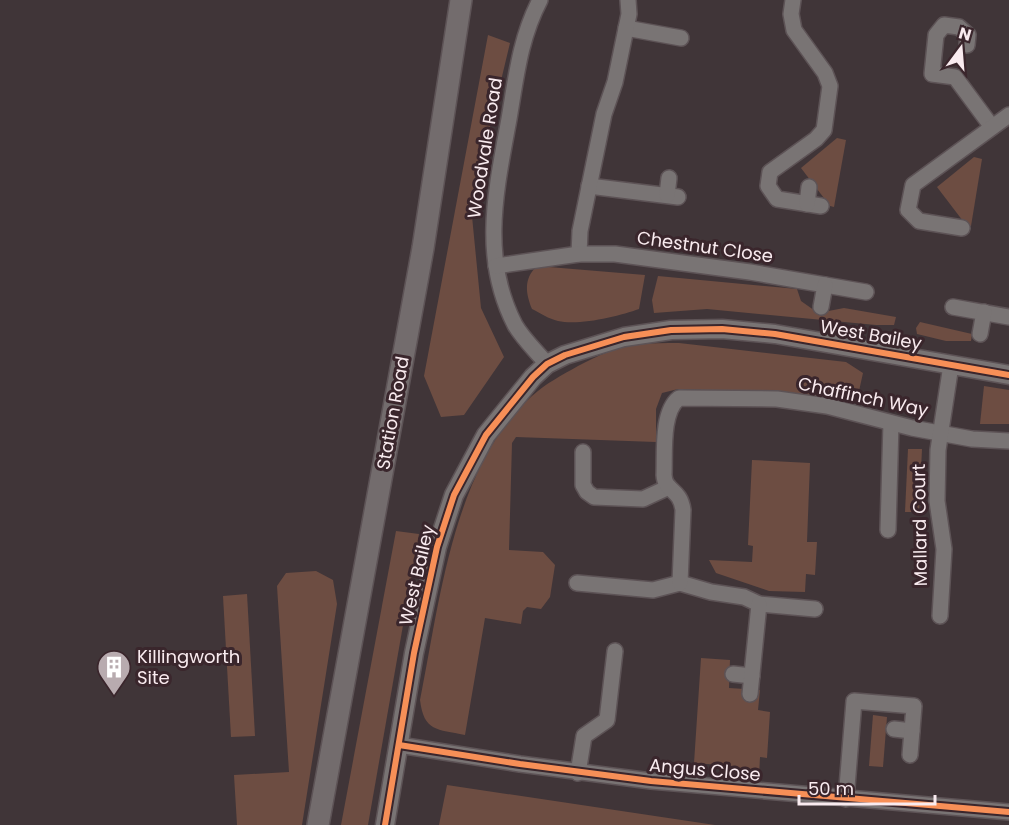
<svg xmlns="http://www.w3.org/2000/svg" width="1009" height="825" font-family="Poppins,sans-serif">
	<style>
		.green { fill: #6d4d42 }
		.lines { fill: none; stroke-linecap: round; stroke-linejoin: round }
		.minor-casing { stroke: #5d5356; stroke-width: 18 }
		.tertiary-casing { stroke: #5d5356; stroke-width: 21 }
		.secondary-casing { stroke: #5d5356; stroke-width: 24 }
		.minor { stroke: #797474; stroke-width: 15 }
		.tertiary { stroke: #797474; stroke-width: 18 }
		.secondary { stroke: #736c6d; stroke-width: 21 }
		.cycleway-casing { stroke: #3a262c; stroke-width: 10 }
		.cycleway { stroke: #f78f57; stroke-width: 6 }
		.labels { text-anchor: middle; stroke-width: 6; stroke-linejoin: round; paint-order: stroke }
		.street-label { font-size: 18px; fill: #f9ebef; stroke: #3a262c }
		.poi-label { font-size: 18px; fill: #f9ebef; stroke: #3a262c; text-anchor: start }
	</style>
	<rect width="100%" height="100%" fill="#403538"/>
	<!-- green -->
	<g class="green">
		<path d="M 488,35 L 510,43 L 471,206 L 481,308 L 504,357 L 464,415 L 441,417 L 424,376 Z"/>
		<path d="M 837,138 L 846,140 L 834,207 L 830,206 L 801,168 Z"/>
		<path d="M 974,157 L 982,159 L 971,226 L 966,225 L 937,187 Z"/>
		<path d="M 537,266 L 645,275 L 639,309 C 620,316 579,326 558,321 C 549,319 540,313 532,309 C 526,294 523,279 537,266 Z"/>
		<path d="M 658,276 L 797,289 L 801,301 L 818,313 L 844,308 L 896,317 L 894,325 L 876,325 L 707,309 L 654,313 L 652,300 Z"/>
		<path d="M 920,322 L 972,334 L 971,341 L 946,341 L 917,334 L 916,328 Z"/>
		<path d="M 679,343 L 846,362 L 863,373 L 857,400 L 783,393 L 678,389 L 662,393 L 656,409 L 656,442 L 516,437 L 512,443 L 509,550 L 543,552 L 555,565 L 550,597 L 541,609 L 527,607 L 523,611 L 521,624 L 485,618 L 465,735 C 437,729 424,732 420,700 C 440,601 453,467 532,396 C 545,384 562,375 578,366 C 596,357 617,346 638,344 C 651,343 666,343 679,343 Z"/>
		<path d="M 984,386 L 1009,390 L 1009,424 L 980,424 Z"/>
		<path d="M 908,449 L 922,449 L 919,512 L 905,512 Z"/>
		<path d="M 752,460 L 810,463 L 807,542 L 817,542 L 815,575 L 806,574 L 805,592 L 769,591 L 716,573 L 709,560 L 752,562 L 753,546 L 748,545 Z"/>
		<path d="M 396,531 L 419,534 L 368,825 L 341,825 Z"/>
		<path d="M 316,571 L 333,580 L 337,604 L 302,825 L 237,825 L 234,775 L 289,772 L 277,586 L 286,573 Z"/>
		<path d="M 247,594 L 255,736 L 231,737 L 223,596 Z"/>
		<path d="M 701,658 L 730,660 L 729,688 L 760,690 L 758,710 L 770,712 L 767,758 L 760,757 L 759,777 L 741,775 L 733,766 L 694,763 Z"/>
		<path d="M 873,715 L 887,717 L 883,767 L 869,766 Z"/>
		<path d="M 447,785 L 715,825 L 439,825 Z"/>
	</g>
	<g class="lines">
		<defs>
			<g id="minor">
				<path d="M 540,0 C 520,38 516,78 509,119 C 496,190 480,257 515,325 C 523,339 537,352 547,364"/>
				<path d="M 793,0 L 791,14 L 794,30 L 825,73 L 830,86 L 824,130 L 816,139 L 770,172 L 768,186 L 777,199 L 821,206"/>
				<path d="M 626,28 L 681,38"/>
				<path d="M 967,45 L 968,35 L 959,27 L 944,25 L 936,35 L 932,74 L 955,77 L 992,127"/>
				<path d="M 589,186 L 678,197"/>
				<path d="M 667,195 L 669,178"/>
				<path d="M 807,204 L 809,187"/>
				<path d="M 962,228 L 919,221 L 908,210 L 913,185 L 1009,115"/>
				<path d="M 579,254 L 580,231 L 604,114 L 615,82 L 629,14 L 628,0"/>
				<path d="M 496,266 L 579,254 L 615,254 L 750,272 L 866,292"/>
				<path d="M 821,307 L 825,285"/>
				<path d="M 953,307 L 1009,317"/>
				<path d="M 980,334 L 984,312"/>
				<path d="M 583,452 L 583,485 L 587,492 L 594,497 L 643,499 L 669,487"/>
				<path d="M 888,530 L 891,423"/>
				<path d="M 577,583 L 653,590 L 680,583 L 711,592 L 744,597 L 759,604 L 815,609"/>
				<path d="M 680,583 L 683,510 C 680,488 665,492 664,475 C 665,453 661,412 679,398 L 777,399 L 827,406 L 912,428 L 972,439 L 1009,441"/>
				<path d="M 940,616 L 944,549 L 937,501 L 938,450 L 951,365"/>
				<path d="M 733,674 L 752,676"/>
				<path d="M 750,694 L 759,604"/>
				<path d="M 894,729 L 912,731"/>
				<path d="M 399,745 L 520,764 L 651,781 L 1009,812"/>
				<path d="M 578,773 L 584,736 L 607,720 L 615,651"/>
				<path d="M 846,799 L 854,701 L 914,706 L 910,755"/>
			</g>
			<path id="tertiary" d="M 385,825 L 414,653 L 437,547 L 454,495 L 486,435 L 533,377 L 547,364 L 565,355 L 624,337 L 671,330 L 722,329 L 775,334 L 1009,375"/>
			<path id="secondary" d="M 318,825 L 423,248 L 461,0"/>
		</defs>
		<!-- minor casing -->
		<use href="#minor" class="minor-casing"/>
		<!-- tertiary casing -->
		<use href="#tertiary" class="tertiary-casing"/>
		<!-- secondary casing -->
		<use href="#secondary" class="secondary-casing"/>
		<!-- minor -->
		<use href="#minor" class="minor"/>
		<!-- tertiary -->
		<use href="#tertiary" class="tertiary"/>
		<!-- secondary -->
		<use href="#secondary" class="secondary"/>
		<defs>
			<g id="cycleway">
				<path d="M 399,745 L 520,764 L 651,781 L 1009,812"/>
				<path d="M 385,825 L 414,653 L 437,547 L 454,495 L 486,435 L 533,377 L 547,364 L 565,355 L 624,337 L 671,330 L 722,329 L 775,334 L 1009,375"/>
			</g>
		</defs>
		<!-- cycleway casing -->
		<use href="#cycleway" class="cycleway-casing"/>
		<!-- cycleway -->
		<use href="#cycleway" class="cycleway"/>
	</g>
	<!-- icons -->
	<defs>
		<symbol id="building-pin" viewBox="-11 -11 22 30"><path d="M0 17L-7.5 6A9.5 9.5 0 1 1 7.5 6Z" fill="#b8abaf" stroke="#3a262c"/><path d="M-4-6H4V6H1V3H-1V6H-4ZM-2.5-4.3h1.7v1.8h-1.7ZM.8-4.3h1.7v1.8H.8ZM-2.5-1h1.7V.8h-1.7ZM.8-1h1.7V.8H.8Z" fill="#fff"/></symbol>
	</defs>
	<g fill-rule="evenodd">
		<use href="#building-pin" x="95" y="648" width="38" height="52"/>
	</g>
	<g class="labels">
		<!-- street labels -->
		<g class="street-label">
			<text transform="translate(485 148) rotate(-81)" y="6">Woodvale Road</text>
			<text transform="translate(705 247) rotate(8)" y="6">Chestnut Close</text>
			<text transform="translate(871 335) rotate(10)" y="6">West Bailey</text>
			<text transform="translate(863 397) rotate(12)" y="6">Chaffinch Way</text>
			<text transform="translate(393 413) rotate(-80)" y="6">Station Road</text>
			<text transform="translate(920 525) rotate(-91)" y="6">Mallard Court</text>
			<text transform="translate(417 575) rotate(-77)" y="6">West Bailey</text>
			<text transform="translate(705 770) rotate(5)" y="6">Angus Close</text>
		</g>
		<!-- poi labels -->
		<g class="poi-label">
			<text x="137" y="663">Killingworth<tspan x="137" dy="21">Site</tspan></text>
		</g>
	</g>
	<!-- north arrow -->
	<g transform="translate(961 48) rotate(16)" stroke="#3a262c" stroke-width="4.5" paint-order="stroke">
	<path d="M0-4.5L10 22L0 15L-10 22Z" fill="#f9ebef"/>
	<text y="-9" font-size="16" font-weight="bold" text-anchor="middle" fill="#f9ebef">N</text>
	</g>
	<!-- scale -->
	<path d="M799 795v9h136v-9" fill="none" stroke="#f9ebef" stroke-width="3"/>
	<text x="808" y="795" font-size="18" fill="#f9ebef" stroke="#3a262c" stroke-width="4.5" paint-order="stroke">50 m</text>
</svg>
